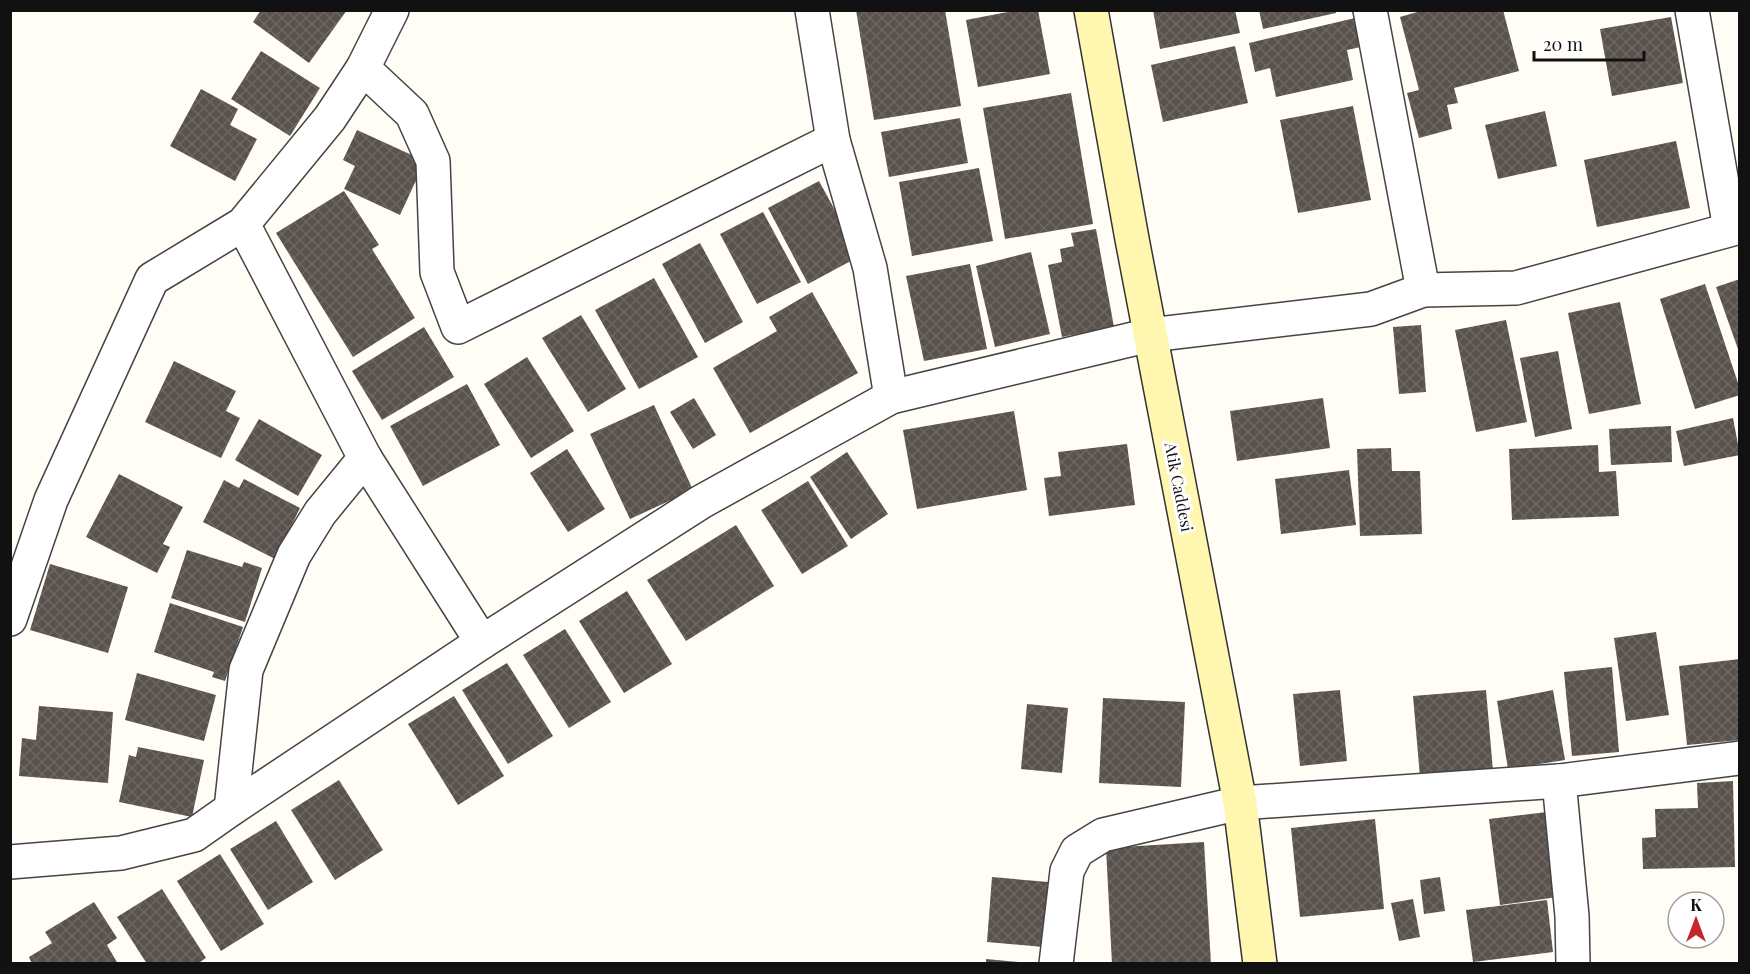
<svg xmlns="http://www.w3.org/2000/svg" width="1750" height="974" font-family="'Playfair Display',serif">
	<style>
		.building { fill: url(#building-cross-hatch) }
		.lines { fill: none; stroke-linecap: round; stroke-linejoin: round }
		.street-casing { stroke: #444; stroke-width: 36 }
		.secondary-casing { stroke: #333; stroke-width: 36 }
		.street { stroke: #fff; stroke-width: 33 }
		.secondary { stroke: #fff6b0; stroke-width: 33 }
		.labels { text-anchor: middle; stroke-width: 6; stroke-linejoin: round; paint-order: stroke }
		.street-label { font-size: 16px; fill: #111; stroke: #fff }
	</style>
	<defs>
		<pattern id="building-cross-hatch" width="8" height="8" patternUnits="userSpaceOnUse" patternTransform="scale(1.5)"><rect width="8" height="8" fill="#5a524d"/><path d="M0 0l8 8M0 8l8-8" fill="none" stroke="#6d6662"/></pattern>
	</defs>
	<rect width="100%" height="100%" fill="#fffdf5"/>
	<!-- building -->
	<g class="building">
		<path d="M 261,10 L 347,10 L 309,63 L 253,22 Z"/>
		<path d="M 856,10 L 945,10 L 961,106 L 874,120 Z"/>
		<path d="M 1018,10 L 1038,10 L 1050,74 L 978,87 L 966,20 Z"/>
		<path d="M 1153,10 L 1235,10 L 1240,33 L 1160,49 Z"/>
		<path d="M 1259,10 L 1336,10 L 1336,13 L 1263,29 Z"/>
		<path d="M 1424,10 L 1503,10 L 1519,71 L 1454,88 L 1458,103 L 1447,105 L 1452,129 L 1419,138 L 1407,93 L 1419,90 L 1400,17 Z"/>
		<path d="M 1671,17 L 1683,83 L 1612,96 L 1600,29 Z"/>
		<path d="M 1355,18 L 1361,47 L 1347,50 L 1353,80 L 1276,97 L 1270,68 L 1255,72 L 1249,43 Z"/>
		<path d="M 1235,46 L 1248,103 L 1163,122 L 1151,65 Z"/>
		<path d="M 261,51 L 320,88 L 290,136 L 231,99 Z"/>
		<path d="M 201,89 L 238,109 L 230,125 L 257,139 L 235,181 L 170,146 Z"/>
		<path d="M 1071,93 L 1093,224 L 1005,239 L 983,108 Z"/>
		<path d="M 1353,106 L 1371,200 L 1298,213 L 1280,120 Z"/>
		<path d="M 1545,111 L 1557,166 L 1498,179 L 1485,125 Z"/>
		<path d="M 960,118 L 968,163 L 889,177 L 881,132 Z"/>
		<path d="M 357,130 L 425,161 L 400,215 L 344,189 L 355,166 L 343,160 Z"/>
		<path d="M 1676,141 L 1690,208 L 1597,227 L 1584,160 Z"/>
		<path d="M 979,168 L 993,241 L 912,256 L 899,182 Z"/>
		<path d="M 819,181 L 860,256 L 808,284 L 768,208 Z"/>
		<path d="M 344,191 L 379,245 L 372,249 L 415,318 L 353,357 L 276,233 Z"/>
		<path d="M 763,212 L 801,282 L 757,304 L 720,234 Z"/>
		<path d="M 1096,229 L 1114,327 L 1062,337 L 1048,265 L 1062,262 L 1060,249 L 1074,246 L 1071,233 Z"/>
		<path d="M 700,243 L 743,322 L 705,343 L 662,264 Z"/>
		<path d="M 1031,252 L 1050,334 L 995,347 L 976,266 Z"/>
		<path d="M 970,264 L 987,349 L 924,361 L 906,276 Z"/>
		<path d="M 654,278 L 698,357 L 639,389 L 595,310 Z"/>
		<path d="M 1740,279 L 1740,352 L 1739,352 L 1716,287 Z"/>
		<path d="M 1705,284 L 1740,389 L 1740,395 L 1695,409 L 1660,299 Z"/>
		<path d="M 812,292 L 858,373 L 750,433 L 713,368 L 777,331 L 769,317 Z"/>
		<path d="M 1620,302 L 1641,404 L 1589,414 L 1568,313 Z"/>
		<path d="M 581,315 L 626,389 L 588,412 L 542,338 Z"/>
		<path d="M 1506,320 L 1527,422 L 1476,432 L 1455,330 Z"/>
		<path d="M 1421,325 L 1426,392 L 1399,394 L 1393,327 Z"/>
		<path d="M 424,327 L 454,377 L 382,420 L 352,371 Z"/>
		<path d="M 1558,351 L 1572,429 L 1535,437 L 1520,358 Z"/>
		<path d="M 527,357 L 574,431 L 531,458 L 484,384 Z"/>
		<path d="M 174,361 L 236,391 L 226,411 L 240,418 L 221,458 L 145,422 Z"/>
		<path d="M 467,384 L 500,445 L 423,486 L 390,426 Z"/>
		<path d="M 694,398 L 716,435 L 693,449 L 670,412 Z"/>
		<path d="M 1323,398 L 1330,448 L 1237,461 L 1230,411 Z"/>
		<path d="M 654,405 L 693,490 L 630,519 L 590,434 Z"/>
		<path d="M 1014,411 L 1027,490 L 917,509 L 903,430 Z"/>
		<path d="M 1733,418 L 1740,455 L 1684,466 L 1676,431 Z"/>
		<path d="M 259,419 L 322,455 L 298,496 L 235,460 Z"/>
		<path d="M 1671,426 L 1672,462 L 1611,465 L 1609,429 Z"/>
		<path d="M 1127,444 L 1135,505 L 1049,516 L 1044,478 L 1061,476 L 1058,452 Z"/>
		<path d="M 1598,445 L 1599,472 L 1616,471 L 1619,516 L 1512,520 L 1509,449 Z"/>
		<path d="M 1391,448 L 1392,471 L 1420,471 L 1422,534 L 1360,536 L 1357,449 Z"/>
		<path d="M 567,449 L 605,509 L 568,532 L 530,473 Z"/>
		<path d="M 847,452 L 888,514 L 851,539 L 810,477 Z"/>
		<path d="M 1349,470 L 1356,525 L 1281,534 L 1275,479 Z"/>
		<path d="M 119,474 L 183,507 L 163,544 L 170,547 L 157,573 L 86,537 Z"/>
		<path d="M 244,479 L 300,508 L 275,559 L 203,522 L 224,480 L 239,488 Z"/>
		<path d="M 808,481 L 848,546 L 802,574 L 761,510 Z"/>
		<path d="M 736,525 L 774,586 L 686,641 L 647,580 Z"/>
		<path d="M 187,550 L 242,567 L 244,562 L 262,568 L 245,622 L 171,598 Z"/>
		<path d="M 50,564 L 128,587 L 108,653 L 30,630 Z"/>
		<path d="M 627,591 L 672,664 L 624,693 L 579,621 Z"/>
		<path d="M 170,603 L 243,627 L 225,681 L 212,677 L 214,672 L 154,652 Z"/>
		<path d="M 565,629 L 611,702 L 569,728 L 523,655 Z"/>
		<path d="M 1656,632 L 1669,715 L 1626,721 L 1614,638 Z"/>
		<path d="M 1740,659 L 1740,740 L 1687,745 L 1679,666 Z"/>
		<path d="M 507,663 L 553,736 L 508,764 L 462,690 Z"/>
		<path d="M 1612,667 L 1619,752 L 1572,756 L 1564,672 Z"/>
		<path d="M 137,673 L 216,695 L 204,741 L 125,720 Z"/>
		<path d="M 1340,690 L 1347,761 L 1300,766 L 1293,694 Z"/>
		<path d="M 1486,690 L 1493,771 L 1420,777 L 1413,696 Z"/>
		<path d="M 1553,690 L 1565,760 L 1508,769 L 1497,701 Z"/>
		<path d="M 454,696 L 504,776 L 458,805 L 408,724 Z"/>
		<path d="M 1103,698 L 1185,702 L 1181,787 L 1099,783 Z"/>
		<path d="M 1027,704 L 1068,708 L 1062,773 L 1021,769 Z"/>
		<path d="M 39,706 L 113,712 L 108,783 L 19,776 L 22,738 L 36,740 Z"/>
		<path d="M 138,747 L 204,760 L 192,817 L 119,802 L 129,755 L 136,757 Z"/>
		<path d="M 339,780 L 383,850 L 335,880 L 291,810 Z"/>
		<path d="M 1733,781 L 1735,867 L 1643,869 L 1642,838 L 1656,837 L 1655,809 L 1698,808 L 1697,783 Z"/>
		<path d="M 1547,812 L 1558,897 L 1500,905 L 1489,819 Z"/>
		<path d="M 1375,819 L 1384,909 L 1300,917 L 1291,828 Z"/>
		<path d="M 276,821 L 313,882 L 268,910 L 230,849 Z"/>
		<path d="M 1204,842 L 1211,964 L 1112,964 L 1106,848 Z"/>
		<path d="M 220,854 L 264,924 L 221,951 L 177,881 Z"/>
		<path d="M 992,877 L 1048,882 L 1043,947 L 987,942 Z"/>
		<path d="M 1440,877 L 1445,911 L 1424,914 L 1420,880 Z"/>
		<path d="M 162,889 L 206,958 L 197,964 L 147,964 L 117,917 Z"/>
		<path d="M 1413,899 L 1420,937 L 1399,941 L 1391,903 Z"/>
		<path d="M 1547,900 L 1553,952 L 1473,962 L 1466,910 Z"/>
		<path d="M 94,902 L 117,938 L 107,945 L 118,964 L 32,964 L 29,957 L 52,943 L 45,932 Z"/>
		<path d="M 986,959 L 1019,962 L 1019,964 L 986,964 Z"/>
	</g>
	<g class="lines">
		<defs>
			<g id="street">
				<path d="M 812,10 L 833,140 L 870,268 L 891,397"/>
				<path d="M 1370,10 L 1423,290"/>
				<path d="M 1692,10 L 1730,229"/>
				<path d="M 363,68 L 412,114 L 433,161 L 437,272 L 458,327 L 833,140"/>
				<path d="M 243,224 L 365,458"/>
				<path d="M 10,619 L 51,500 L 152,279 L 243,224 L 330,118 L 363,68 L 392,10"/>
				<path d="M 1559,781 L 1572,916 L 1573,964"/>
				<path d="M 231,809 L 246,670 L 294,555 L 320,513 L 365,458 L 482,642"/>
				<path d="M 10,862 L 121,853 L 194,835 L 231,809 L 482,642 L 701,502 L 891,397 L 1150,335 L 1371,309 L 1423,290 L 1516,288 L 1740,227"/>
				<path d="M 1056,964 L 1067,871 L 1077,851 L 1103,835 L 1240,803 L 1559,781 L 1740,758"/>
			</g>
			<path id="secondary" d="M 1091,10 L 1132,239 L 1240,803 L 1260,964"/>
		</defs>
		<!-- street casing -->
		<use href="#street" class="street-casing"/>
		<!-- secondary casing -->
		<use href="#secondary" class="secondary-casing"/>
		<!-- street -->
		<use href="#street" class="street"/>
		<!-- secondary -->
		<use href="#secondary" class="secondary"/>
	</g>
	<g class="labels">
		<!-- street labels -->
		<g class="street-label">
			<text transform="translate(1179 487) rotate(79)" y="6">Atik Caddesi</text>
		</g>
	</g>
	<!-- border -->
	<rect width="1750" height="974" fill="none" stroke="#111111" stroke-width="24"/>
	<!-- north arrow -->
	<g transform="translate(1696 920)"><circle r="28" fill="#ffffff" stroke="#a0a0a0" stroke-width="1.5"/>
	<path d="M0-4.5L10 22L0 15L-10 22Z" fill="#c4262e"/>
	<text y="-9" font-size="16" font-weight="bold" text-anchor="middle" fill="#111111">K</text>
	</g>
	<!-- scale -->
	<path d="M1534 51v9h110v-9" fill="none" stroke="#111111" stroke-width="3"/>
	<text x="1543" y="51" font-size="18" fill="#111111" stroke="#ffffff" stroke-width="4.5" paint-order="stroke">20 m</text>
</svg>
